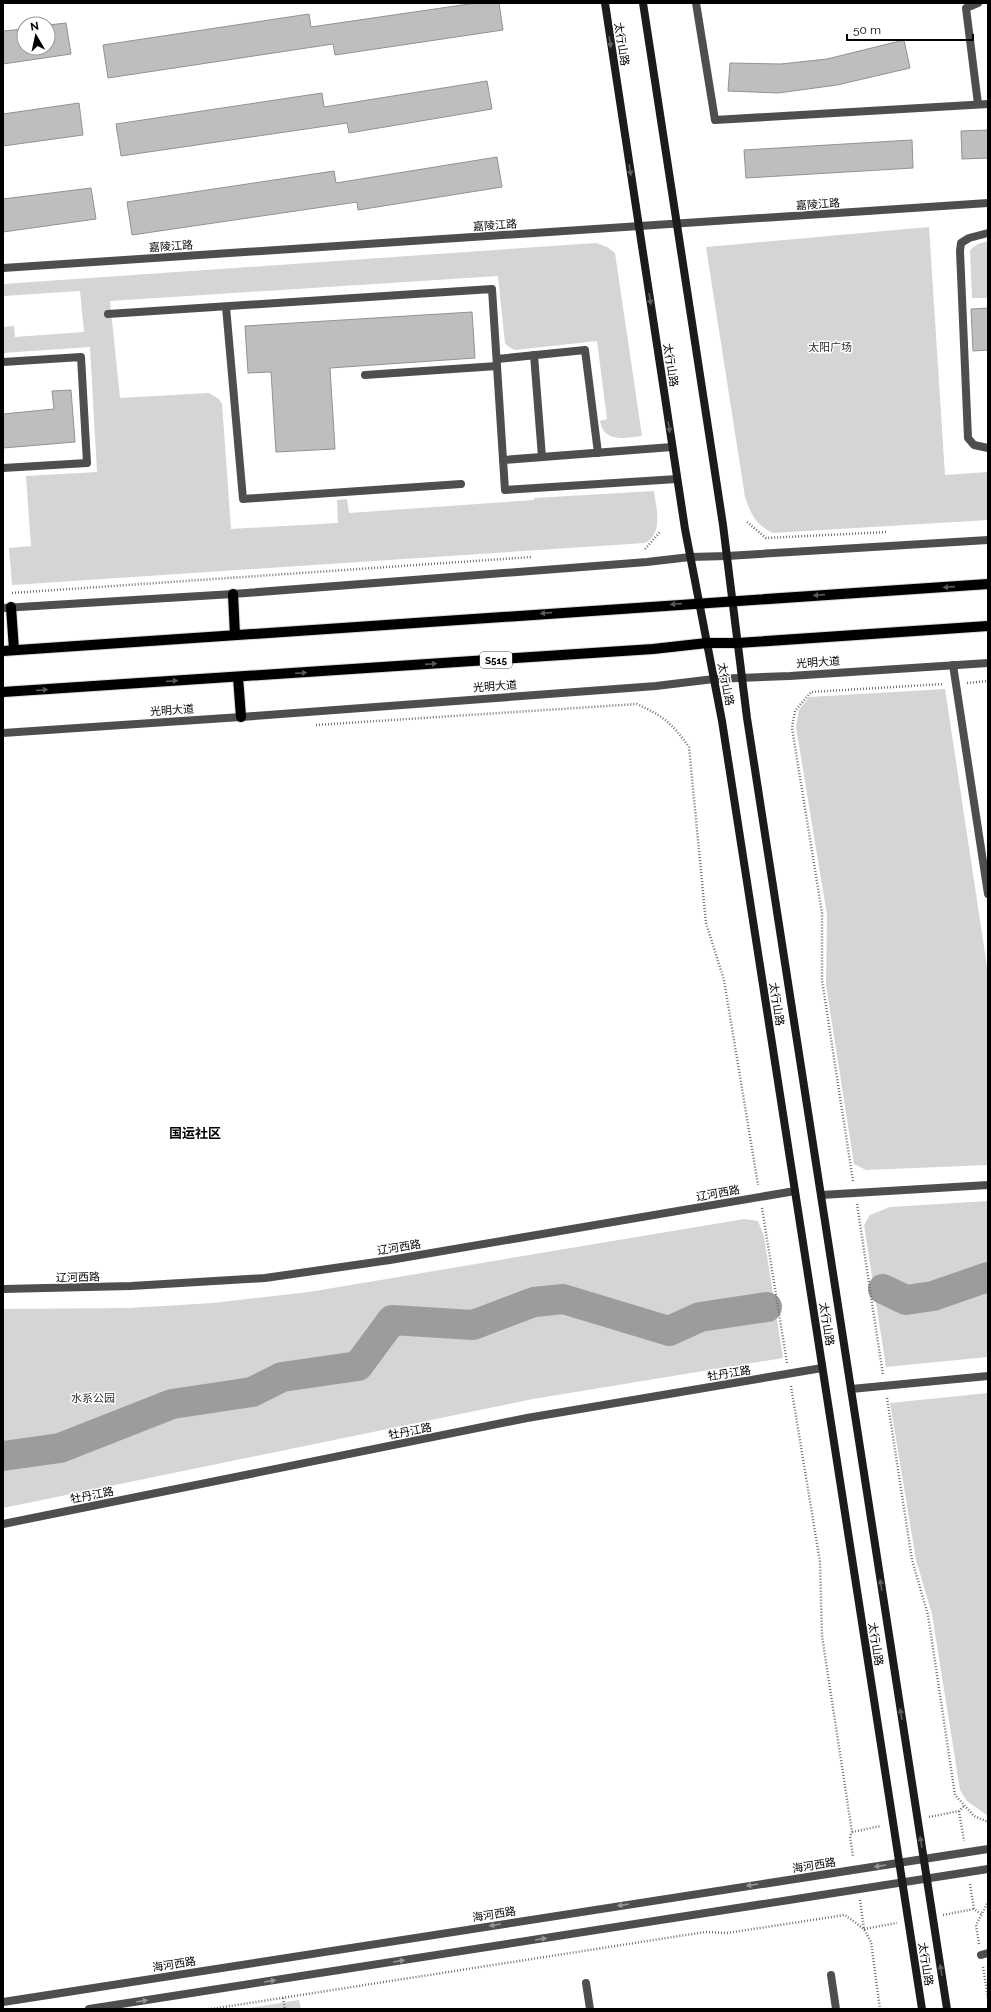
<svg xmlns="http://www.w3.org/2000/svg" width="991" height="2012" font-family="Raleway,'Noto Sans SC',sans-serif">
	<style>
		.green { fill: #d5d5d5 }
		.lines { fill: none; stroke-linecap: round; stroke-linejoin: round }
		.river { stroke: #9c9c9c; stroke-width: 30 }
		.building { fill: #bebebe; stroke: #929292 }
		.primary-casing { stroke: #dbdbdb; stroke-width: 12 }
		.path { stroke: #707070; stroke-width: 2.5; stroke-dasharray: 1 2; stroke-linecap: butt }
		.service { stroke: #4e4e4e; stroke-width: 8 }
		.pedestrian { stroke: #4e4e4e; stroke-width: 8 }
		.minor { stroke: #4e4e4e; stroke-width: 8 }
		.tertiary { stroke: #4e4e4e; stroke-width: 8 }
		.secondary { stroke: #1b1b1b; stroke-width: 8 }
		.primary { stroke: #000; stroke-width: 10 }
		.oneway { fill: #5f5f5f }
		.oneway2 { fill: #595959 }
		.oneway3 { fill: #959595 }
		.labels { text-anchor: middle; stroke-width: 3; stroke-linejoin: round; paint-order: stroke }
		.shield { fill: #fff; stroke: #4c4c4c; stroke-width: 1 }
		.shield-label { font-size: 10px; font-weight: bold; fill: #000 }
		.street-label { font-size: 11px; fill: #000; stroke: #fff }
		.park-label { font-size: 11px; fill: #2c2c2c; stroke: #fff }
		.quarter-label { font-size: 13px; font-weight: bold; fill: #000; stroke: #fff }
	</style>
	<rect width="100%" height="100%" fill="#fff"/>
	<!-- green -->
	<g class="green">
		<path d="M 929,227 L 945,475 L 988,472 L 988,520 L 773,533 C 755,524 752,516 745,497 L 706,247 Z"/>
		<path d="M 988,241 L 988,298 L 972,298 L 970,250 L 978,244 Z"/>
		<path d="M 596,243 L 607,247 L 615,253 L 642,436 C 625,438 604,443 600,421 L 607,419 L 597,341 L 515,350 L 509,347 L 505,343 L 498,276 L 110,301 L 120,398 L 209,393 L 219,399 L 222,404 L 231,529 L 338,523 L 337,500 L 347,499 L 349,513 L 534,500 L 534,498 L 654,491 C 656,508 664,533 645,543 L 12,585 L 9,548 L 31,546 L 26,476 L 97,472 L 90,347 L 3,353 L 3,327 L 14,326 L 15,337 L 84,332 L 80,291 L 3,296 L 3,284 Z"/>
		<path d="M 945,689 L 988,973 L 988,1165 L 866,1170 L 854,1164 L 826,985 L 827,915 L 796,727 L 799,710 L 809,697 Z"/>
		<path d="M 988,1201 L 988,1357 L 886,1367 L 864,1225 L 870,1215 L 890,1207 Z"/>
		<path d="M 744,1219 L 758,1221 L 764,1236 L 783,1358 L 533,1399 L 3,1508 L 3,1309 L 129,1308 L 213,1303 L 309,1292 Z"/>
		<path d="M 988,1393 L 988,1816 L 967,1801 L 960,1790 L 932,1614 L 916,1560 L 890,1403 Z"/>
		<path d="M 299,2000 L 301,2009 L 243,2009 Z"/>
	</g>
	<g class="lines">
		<!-- river -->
		<g class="river">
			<path d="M 883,1289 L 906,1300 L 933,1296 L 988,1277"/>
			<path d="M 3,1456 L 60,1448 L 172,1404 L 252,1392 L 282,1377 L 358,1366 L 392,1320 L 473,1325 L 534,1302 L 563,1299 L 669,1331 L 700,1317 L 767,1307"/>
		</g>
	</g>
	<!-- building -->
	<g class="building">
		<path d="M 476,3 L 499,3 L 503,30 L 335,55 L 333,44 L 108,78 L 103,45 L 309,14 L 311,27 Z"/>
		<path d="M 66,23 L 71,54 L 3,64 L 3,31 L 24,29 L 24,48 L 48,48 L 48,25 Z"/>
		<path d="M 904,40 L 910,68 L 837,85 L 778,93 L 728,91 L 730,63 L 781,64 L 827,59 Z"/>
		<path d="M 487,81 L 492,109 L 349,133 L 347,123 L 121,156 L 116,124 L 322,93 L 324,107 Z"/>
		<path d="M 79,103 L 83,135 L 3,146 L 3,114 Z"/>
		<path d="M 988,130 L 988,158 L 962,159 L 961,131 Z"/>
		<path d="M 912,140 L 913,168 L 746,178 L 744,150 Z"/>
		<path d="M 497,157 L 502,187 L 358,210 L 357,202 L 132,235 L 127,202 L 334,171 L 336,183 Z"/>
		<path d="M 91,188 L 96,219 L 3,232 L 3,199 Z"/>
		<path d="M 988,308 L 988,350 L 973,351 L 971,309 Z"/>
		<path d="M 472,312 L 475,358 L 330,368 L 335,449 L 276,452 L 271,372 L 248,373 L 245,326 Z"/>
		<path d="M 71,390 L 75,442 L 3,448 L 3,414 L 54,409 L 52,391 Z"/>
	</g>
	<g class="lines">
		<defs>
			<g id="primary">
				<path d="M 233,594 L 235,635"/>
				<path d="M 11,607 L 14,650"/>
				<path d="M 3,651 L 988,584"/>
				<path d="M 238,677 L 241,717"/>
				<path d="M 3,692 L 653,649 L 707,643 L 738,643 L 988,626"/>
			</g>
		</defs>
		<!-- primary casing -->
		<use href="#primary" class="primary-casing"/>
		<!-- path -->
		<g class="path">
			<path d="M 747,522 L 766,538 L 887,532"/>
			<path d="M 645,549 L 660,532"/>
			<path d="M 12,593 L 532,557"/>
			<path d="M 967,683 L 988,681"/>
			<path d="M 316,725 L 637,704 C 663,716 672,723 689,747 L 706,923 L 724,980 L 758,1185"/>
			<path d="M 853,1181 L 822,980 L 822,913 L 792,728 L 795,711 L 811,692 L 944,684"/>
			<path d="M 857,1204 L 883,1375"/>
			<path d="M 762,1208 L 787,1363"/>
			<path d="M 791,1386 L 820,1562 L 822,1636 L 852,1832 L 850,1836 L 853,1857"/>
			<path d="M 887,1398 L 912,1560 L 928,1615 L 955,1795 L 974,1816 L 988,1822"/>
			<path d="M 959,1811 L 964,1841"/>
			<path d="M 929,1817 L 959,1811 L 964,1806"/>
			<path d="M 852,1832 L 881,1826"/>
			<path d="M 970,1884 L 974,1909 L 981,1914"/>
			<path d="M 860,1900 L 864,1929"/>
			<path d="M 943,1915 L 974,1909"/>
			<path d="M 864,1929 L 897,1923"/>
			<path d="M 979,1944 L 976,1925 L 988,1902"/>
			<path d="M 983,1967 L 988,1998"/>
			<path d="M 283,1998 L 285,2009"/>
			<path d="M 211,2009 L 705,1932 L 727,1933 L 845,1915 L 864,1929 L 871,1942 L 880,2009"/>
		</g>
		<!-- service -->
		<g class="service">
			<path d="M 534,355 L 542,457"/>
			<path d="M 497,359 L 585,350 L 598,453"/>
			<path d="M 3,362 L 81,357 L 87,463 L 3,468"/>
			<path d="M 831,1975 L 836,2009"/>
			<path d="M 586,1983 L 590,2009"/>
		</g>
		<!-- pedestrian -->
		<path class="pedestrian" d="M 981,1955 L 988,1953"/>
		<!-- minor -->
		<g class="minor">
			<path d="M 696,3 L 715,120 L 988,104"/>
			<path d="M 978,3 L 966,8 L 978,104"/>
			<path d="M 988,233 L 969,238 L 961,243 L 960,251 L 968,438 L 974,445 L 988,448"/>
			<path d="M 226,307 L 243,499 L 461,484"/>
			<path d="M 108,314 L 492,289 L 505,490 L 677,479"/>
			<path d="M 365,375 L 497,366"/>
			<path d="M 503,460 L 672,447"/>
			<path d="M 3,608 L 233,594 L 647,562 L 690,557 L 727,556 L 988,540"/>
			<path d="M 953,665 L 988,894"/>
			<path d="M 3,733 L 241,717 L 656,686 L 714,679 L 790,676 L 988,663"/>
			<path d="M 821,1195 L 988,1185"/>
			<path d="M 3,1289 L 131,1286 L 265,1278 L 390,1260 L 795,1191"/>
			<path d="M 851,1389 L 988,1376"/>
			<path d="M 3,1524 L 527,1418 L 822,1368"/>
		</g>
		<!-- tertiary -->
		<g class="tertiary">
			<path d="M 3,268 L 988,203"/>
			<path d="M 3,2002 L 988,1849"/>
			<path d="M 89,2009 L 988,1869"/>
		</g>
		<!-- secondary -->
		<g class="secondary">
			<path d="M 605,3 L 685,529 L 722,721 L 922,2009"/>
			<path d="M 643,3 L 723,525 L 747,718 L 947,2009"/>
		</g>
		<!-- primary -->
		<use href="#primary" class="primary"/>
	</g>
	<!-- one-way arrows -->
	<defs><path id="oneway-solid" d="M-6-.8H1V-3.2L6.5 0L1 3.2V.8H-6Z"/></defs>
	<g class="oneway">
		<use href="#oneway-solid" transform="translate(610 42) rotate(81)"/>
		<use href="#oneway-solid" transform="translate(630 170) rotate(81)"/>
		<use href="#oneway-solid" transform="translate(650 299) rotate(81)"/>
		<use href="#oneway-solid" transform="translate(669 427) rotate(81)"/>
		<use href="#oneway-solid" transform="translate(881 1585) rotate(-99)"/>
		<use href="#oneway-solid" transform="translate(901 1714) rotate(-99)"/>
		<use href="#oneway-solid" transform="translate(921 1842) rotate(-99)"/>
		<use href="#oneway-solid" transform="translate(941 1970) rotate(-99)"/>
	</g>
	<g class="oneway2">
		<use href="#oneway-solid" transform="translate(949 587) rotate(176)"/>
		<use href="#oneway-solid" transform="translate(819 595) rotate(176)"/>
		<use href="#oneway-solid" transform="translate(676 604) rotate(176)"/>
		<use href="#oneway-solid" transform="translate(546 613) rotate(176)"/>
		<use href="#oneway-solid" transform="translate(431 664) rotate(-4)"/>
		<use href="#oneway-solid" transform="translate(301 673) rotate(-4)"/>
		<use href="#oneway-solid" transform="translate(172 681) rotate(-4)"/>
		<use href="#oneway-solid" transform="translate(42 690) rotate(-4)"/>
	</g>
	<g class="oneway3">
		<use href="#oneway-solid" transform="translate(880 1866) rotate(171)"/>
		<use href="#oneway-solid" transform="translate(752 1885) rotate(171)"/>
		<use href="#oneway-solid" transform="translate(623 1905) rotate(171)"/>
		<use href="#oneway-solid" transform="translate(495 1925) rotate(171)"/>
		<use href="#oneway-solid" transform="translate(541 1939) rotate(-9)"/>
		<use href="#oneway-solid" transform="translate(399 1961) rotate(-9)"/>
		<use href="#oneway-solid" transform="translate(270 1981) rotate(-9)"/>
		<use href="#oneway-solid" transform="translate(142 2001) rotate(-9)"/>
	</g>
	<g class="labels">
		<!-- shield labels -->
		<rect class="shield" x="480" y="652" width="32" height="16" rx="3"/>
		<g class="shield-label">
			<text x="496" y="664">S515</text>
		</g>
		<!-- street labels -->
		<g class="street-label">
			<text transform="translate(622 44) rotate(81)" y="4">太行山路</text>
			<text transform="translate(818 204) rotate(-4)" y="4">嘉陵江路</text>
			<text transform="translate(495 225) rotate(-4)" y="4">嘉陵江路</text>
			<text transform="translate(171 246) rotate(-4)" y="4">嘉陵江路</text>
			<text transform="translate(671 365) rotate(81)" y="4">太行山路</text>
			<text transform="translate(818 662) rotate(-4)" y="4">光明大道</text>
			<text transform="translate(726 684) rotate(79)" y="4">太行山路</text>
			<text transform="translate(495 686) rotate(-4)" y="4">光明大道</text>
			<text transform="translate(172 710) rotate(-4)" y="4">光明大道</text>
			<text transform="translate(777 1004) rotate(81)" y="4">太行山路</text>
			<text transform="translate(718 1193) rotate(-10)" y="4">辽河西路</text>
			<text transform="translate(399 1247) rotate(-9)" y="4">辽河西路</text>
			<text transform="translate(78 1277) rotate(-1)" y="4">辽河西路</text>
			<text transform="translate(827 1324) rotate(81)" y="4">太行山路</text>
			<text transform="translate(729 1373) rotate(-9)" y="4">牡丹江路</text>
			<text transform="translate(410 1431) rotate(-11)" y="4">牡丹江路</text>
			<text transform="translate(92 1495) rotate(-11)" y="4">牡丹江路</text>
			<text transform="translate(876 1644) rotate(81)" y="4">太行山路</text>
			<text transform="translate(814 1865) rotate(-9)" y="4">海河西路</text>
			<text transform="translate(494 1914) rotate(-9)" y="4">海河西路</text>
			<text transform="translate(174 1964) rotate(-9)" y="4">海河西路</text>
			<text transform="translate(926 1964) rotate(81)" y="4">太行山路</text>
		</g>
		<!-- park labels -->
		<g class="park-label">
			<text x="830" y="351">太阳广场</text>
			<text x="93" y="1402">水系公园</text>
		</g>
		<!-- quarter labels -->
		<g class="quarter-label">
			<text x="195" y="1138">国运社区</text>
		</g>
	</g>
	<!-- border -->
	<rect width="991" height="2012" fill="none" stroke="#000000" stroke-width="8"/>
	<!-- north arrow -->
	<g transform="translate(36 36) rotate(351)"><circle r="19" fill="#ffffff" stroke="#999999"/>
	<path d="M0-3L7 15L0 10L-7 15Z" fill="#000000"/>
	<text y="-6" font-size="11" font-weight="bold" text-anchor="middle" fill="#000000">N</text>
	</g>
	<!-- scale -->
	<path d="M847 34v6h126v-6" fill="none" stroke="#000000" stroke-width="2"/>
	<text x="853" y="34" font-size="12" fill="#000000" stroke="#ffffff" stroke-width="3" paint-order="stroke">50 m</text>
</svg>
